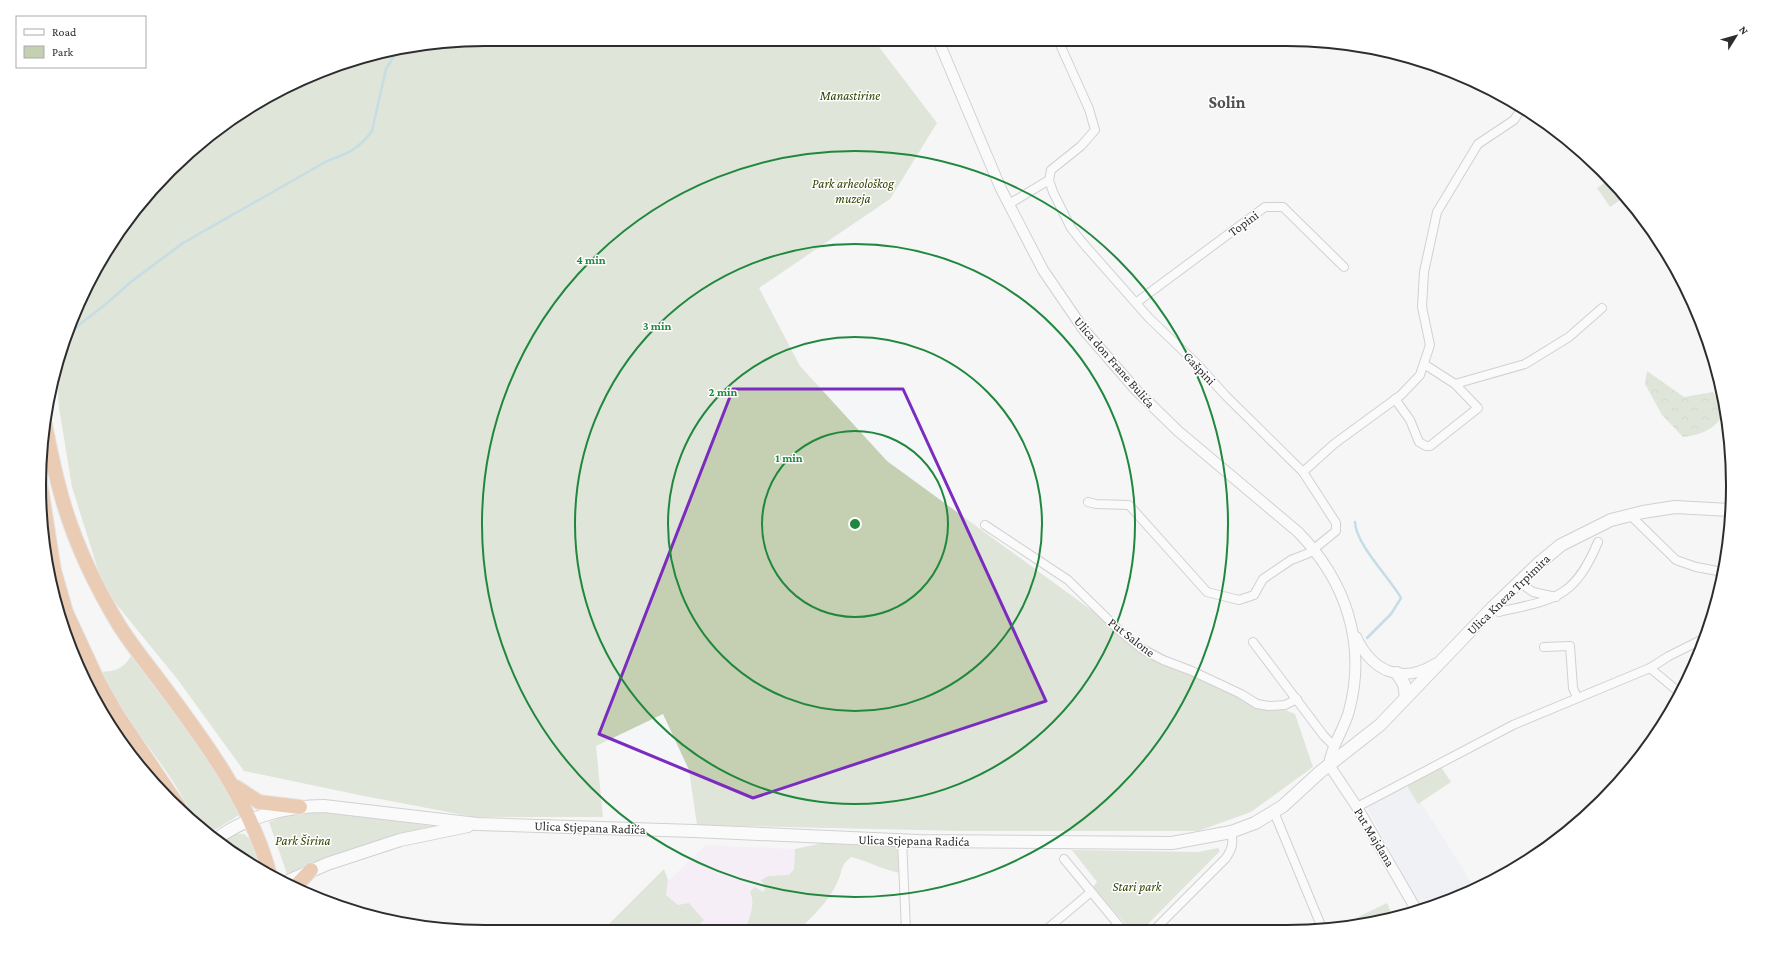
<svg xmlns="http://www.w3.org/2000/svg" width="1772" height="971" font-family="'Crimson Pro',serif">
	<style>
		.commercial { fill: #f7e5f7 }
		.built { fill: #e8eaf2 }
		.forest { fill: url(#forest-crowns) }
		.green { fill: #c5d0b3 }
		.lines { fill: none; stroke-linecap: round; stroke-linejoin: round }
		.stream { stroke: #89bfcc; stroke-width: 2.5 }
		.minor-casing { stroke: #a4a4a5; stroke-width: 10 }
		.tertiary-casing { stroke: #a4a4a5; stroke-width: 12 }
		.secondary-casing { stroke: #a4a4a5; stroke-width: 14 }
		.trunk-casing { stroke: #d1d1d1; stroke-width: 16 }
		.minor { stroke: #fff; stroke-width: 8 }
		.tertiary { stroke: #fff; stroke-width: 10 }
		.secondary { stroke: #fff; stroke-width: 12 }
		.trunk { stroke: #dc9a62; stroke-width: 14 }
		.marked { fill: none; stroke: #7b2cbf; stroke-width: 3; stroke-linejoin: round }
		.ring { fill: none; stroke: #20883d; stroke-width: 2 }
		.labels { text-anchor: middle; stroke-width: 3; stroke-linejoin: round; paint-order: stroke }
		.park-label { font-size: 13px; font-style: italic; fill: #334300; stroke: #fff }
		.street-label { font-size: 13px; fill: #2d2d2e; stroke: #fff }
		.district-label { font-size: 17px; font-weight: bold; fill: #515152; stroke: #fff }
		.rim { fill: none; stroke: #2d2d2e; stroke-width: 2 }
		.centre { fill: #20883d; stroke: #fff; stroke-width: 2 }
		.ring-label { font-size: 12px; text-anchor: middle; font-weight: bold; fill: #20883d; stroke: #fff; stroke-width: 3; stroke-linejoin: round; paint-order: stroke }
	</style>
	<defs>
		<pattern id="forest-crowns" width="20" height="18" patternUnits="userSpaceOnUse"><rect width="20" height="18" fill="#c5d0b3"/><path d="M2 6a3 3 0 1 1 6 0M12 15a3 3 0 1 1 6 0" fill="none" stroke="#aab39a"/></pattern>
	</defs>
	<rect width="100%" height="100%" fill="#f5f6f7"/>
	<!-- commercial -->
	<path class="commercial" d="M 706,845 L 795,849 L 794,869 L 789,875 L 768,876 L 761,881 L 766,889 L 762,892 L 755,887 L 752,897 L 752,911 L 745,930 L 693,930 L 703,920 L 678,905 L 666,895 L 668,880 L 669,880 Z"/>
	<!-- built -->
	<path class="built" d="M 1406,786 L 1422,804 L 1474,887 L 1422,909 L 1367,808 Z"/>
	<!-- forest -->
	<path class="forest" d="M 1647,371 L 1684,397 L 1713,392 L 1725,413 C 1713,430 1704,434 1683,437 L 1662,415 L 1645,384 Z"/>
	<!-- green -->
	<g class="green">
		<path d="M 486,39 L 873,39 L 937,123 L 890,199 L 759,288 L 800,366 L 887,461 L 1120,631 L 1208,678 L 1295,714 L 1313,767 L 1251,812 L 1198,831 L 962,831 L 697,825 L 689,770 L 663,714 L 596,746 L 603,817 L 474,817 L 364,796 L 244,771 L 178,680 L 104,589 L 72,487 L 59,408 L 56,365 L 73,314 L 114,238 L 150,191 L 214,131 L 262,99 L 342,63 L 399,48 Z"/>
		<path d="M 1609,180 L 1623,198 L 1610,207 L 1597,188 Z"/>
		<path d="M 131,656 L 205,752 L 241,814 L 208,834 C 191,819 186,801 174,783 C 150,746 119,712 101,672 C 116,671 123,669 131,656 Z"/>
		<path d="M 1441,767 L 1451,782 L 1418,804 L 1407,786 Z"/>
		<path d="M 326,812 L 440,827 L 343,853 L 287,874 L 269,822 L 292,814 Z"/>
		<path d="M 230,834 L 244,834 L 253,842 L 262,872 L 219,843 Z"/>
		<path d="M 823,843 L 899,846 L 900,873 C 883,870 868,861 851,857 C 840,866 843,870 838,881 C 830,900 813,916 799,930 L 745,930 C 749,918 756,905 750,892 L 755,887 L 763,892 L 765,889 L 761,880 L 768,876 L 789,875 L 794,869 L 795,849 Z"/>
		<path d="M 1218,848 L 1220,851 L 1143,929 L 1130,929 L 1093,887 L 1097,882 L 1072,850 L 1198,852 Z"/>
		<path d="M 664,869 L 668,880 L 666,895 L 678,905 L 689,903 L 704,920 L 693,930 L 603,930 Z"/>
		<path d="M 1387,903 L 1393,917 L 1358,925 L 1356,918 Z"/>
	</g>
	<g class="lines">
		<!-- stream -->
		<g class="stream">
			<path d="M 64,341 L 80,324 L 106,304 L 132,281 L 183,243 L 327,161 C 347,154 359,149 372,131 L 386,69 L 394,56 L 405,47"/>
			<path d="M 1355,522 C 1356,545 1390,578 1401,598 L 1391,614 L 1367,638"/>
		</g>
		<defs>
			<g id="minor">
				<path d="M 1058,40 L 1089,109 L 1095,130 L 1081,146 L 1051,170 L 1049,180 L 1053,192 L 1071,228 L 1082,242 L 1149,318 L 1197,364 L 1226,396 L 1303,472 L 1336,523 L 1336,531 L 1309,553 L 1291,560 L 1263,579 L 1254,595 L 1239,600 L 1207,592 L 1129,505 L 1096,504 L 1088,502"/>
				<path d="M 1009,204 L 1049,180"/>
				<path d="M 1137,302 L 1265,207 L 1283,207 L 1344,267"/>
				<path d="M 1424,364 L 1455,384 L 1525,364 L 1569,337 L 1602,308"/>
				<path d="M 1395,399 L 1410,420 L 1419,442 L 1426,446 L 1430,446 L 1478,408 L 1455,384"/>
				<path d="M 1303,472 L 1334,444 L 1401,395 L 1420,375 L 1430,345 L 1422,307 L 1424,272 L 1437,212 L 1478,144 L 1514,120 L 1522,108"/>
				<path d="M 1630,515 L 1676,560 L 1696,567 L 1723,572"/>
				<path d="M 985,525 L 1068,580 L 1120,631 L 1142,649 L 1163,660 L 1192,671 L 1241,694 L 1257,704 L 1269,706 L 1285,705 L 1297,699"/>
				<path d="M 1519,582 L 1533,592 L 1556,597"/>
				<path d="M 1499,612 C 1555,599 1574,599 1598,542"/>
				<path d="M 1253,642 L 1324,736 L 1334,746"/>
				<path d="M 1544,647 L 1570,646 L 1573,688 L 1577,697"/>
				<path d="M 1650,668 L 1680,693"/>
				<path d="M 1357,807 L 1513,725 L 1650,668 L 1669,656 L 1705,638"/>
				<path d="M 1274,812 L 1322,928"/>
				<path d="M 902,840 L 906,930"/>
				<path d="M 1064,859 L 1122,929"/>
				<path d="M 1047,929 L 1091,892"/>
				<path d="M 1155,929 L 1226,858 C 1232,849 1234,843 1231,832"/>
			</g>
			<g id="tertiary">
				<path d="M 938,40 L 1001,189 L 1043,270 L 1084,330 L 1137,391 L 1178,431 L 1298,532 C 1346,581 1367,644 1349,711 C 1344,730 1331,746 1329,765 L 1357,807 L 1417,911"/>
				<path d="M 1356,637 C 1372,671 1401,685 1435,664"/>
			</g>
			<g id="secondary">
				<path d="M 1397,673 L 1404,684 L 1406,697"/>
				<path d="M 215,840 C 245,817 287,806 324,806 L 477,824 L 694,831 L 918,841 L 1172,843 L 1231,832 L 1255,823 L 1283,806 L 1320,772 L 1380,725 L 1493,607 L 1538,564 L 1561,545 L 1611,520 L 1643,512 L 1675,507 L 1730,510"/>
				<path d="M 286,882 L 327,864 L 400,840 L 468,826"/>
			</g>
			<g id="trunk">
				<path d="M 45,424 C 49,444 53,464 58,483 C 70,532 93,582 119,625 C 132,646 148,665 162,684 C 206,743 251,803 270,875"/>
				<path d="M 40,481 L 54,570 L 66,612 L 97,679 L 116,713 L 179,807"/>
				<path d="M 236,787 L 259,802 L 300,807"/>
				<path d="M 296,886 L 311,870"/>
			</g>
		</defs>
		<!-- minor casing -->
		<use href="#minor" class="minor-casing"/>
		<!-- tertiary casing -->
		<use href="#tertiary" class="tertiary-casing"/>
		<!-- secondary casing -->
		<use href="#secondary" class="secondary-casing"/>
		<!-- trunk casing -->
		<use href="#trunk" class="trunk-casing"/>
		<!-- minor -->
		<use href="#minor" class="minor"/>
		<!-- tertiary -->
		<use href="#tertiary" class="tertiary"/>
		<!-- secondary -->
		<use href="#secondary" class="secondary"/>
		<!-- trunk -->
		<use href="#trunk" class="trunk"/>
	</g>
	<!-- marked area -->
	<path d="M0 0H1772V971H0ZM 733,389 L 903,389 L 1046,701 L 753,798 L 599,734 Z" fill="#f5f6f7" fill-opacity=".55" fill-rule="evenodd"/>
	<path class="marked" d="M 733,389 L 903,389 L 1046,701 L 753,798 L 599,734 Z"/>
	<!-- distance rings -->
	<g class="ring">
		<circle cx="855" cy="524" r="93"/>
		<circle cx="855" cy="524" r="187"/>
		<circle cx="855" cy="524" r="280"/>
		<circle cx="855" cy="524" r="373"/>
	</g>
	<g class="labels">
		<!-- park labels -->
		<g class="park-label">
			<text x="850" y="100">Manastirine</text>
			<text x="853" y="188">Park arheološkog<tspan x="853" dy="15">muzeja</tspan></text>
			<text x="303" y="845">Park Širina</text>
			<text x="1137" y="891">Stari park</text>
		</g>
		<!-- street labels -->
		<g class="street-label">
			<text transform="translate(1243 223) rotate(-37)" y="5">Topini</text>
			<text transform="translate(1115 362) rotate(49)" y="5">Ulica don Frane Bulića</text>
			<text transform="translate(1200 368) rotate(47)" y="5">Gašpini</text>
			<text transform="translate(1508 594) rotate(-44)" y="5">Ulica Kneza Trpimira</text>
			<text transform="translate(1132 637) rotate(38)" y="5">Put Salone</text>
			<text transform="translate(590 827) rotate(2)" y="5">Ulica Stjepana Radića</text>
			<text transform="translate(1375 837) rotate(59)" y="5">Put Majdana</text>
			<text transform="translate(914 840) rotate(1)" y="5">Ulica Stjepana Radića</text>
		</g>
		<!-- district labels -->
		<g class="district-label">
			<text x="1227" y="108">Solin</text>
		</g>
	</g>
	<!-- crop -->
	<path d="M0 0H1772V971H0ZM485 46H1287A439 439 0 0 1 1726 485V486A439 439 0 0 1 1287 925H485A439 439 0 0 1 46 486V485A439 439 0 0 1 485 46Z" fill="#fff" fill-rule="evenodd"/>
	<path class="rim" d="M485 46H1287A439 439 0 0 1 1726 485V486A439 439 0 0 1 1287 925H485A439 439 0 0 1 46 486V485A439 439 0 0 1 485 46Z"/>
	<circle cx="855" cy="524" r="6" class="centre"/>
	<g class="ring-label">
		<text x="591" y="264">4 min</text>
		<text x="657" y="330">3 min</text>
		<text x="723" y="396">2 min</text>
		<text x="789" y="462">1 min</text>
	</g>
	<!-- legend -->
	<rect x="16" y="16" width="130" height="52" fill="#ffffff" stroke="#ababab"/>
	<rect x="24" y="29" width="20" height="6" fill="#ffffff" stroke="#ababab"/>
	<text x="52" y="36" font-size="12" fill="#2d2d2e">Road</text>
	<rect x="24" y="46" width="20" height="12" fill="#c5d0b3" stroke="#ababab"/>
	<text x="52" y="56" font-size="12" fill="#2d2d2e">Park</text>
	<!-- north arrow -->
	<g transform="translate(1736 36) rotate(53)" stroke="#ffffff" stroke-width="3" paint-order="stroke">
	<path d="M0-3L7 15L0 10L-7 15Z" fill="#2d2d2e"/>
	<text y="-6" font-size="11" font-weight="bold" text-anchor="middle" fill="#2d2d2e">N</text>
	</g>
</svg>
